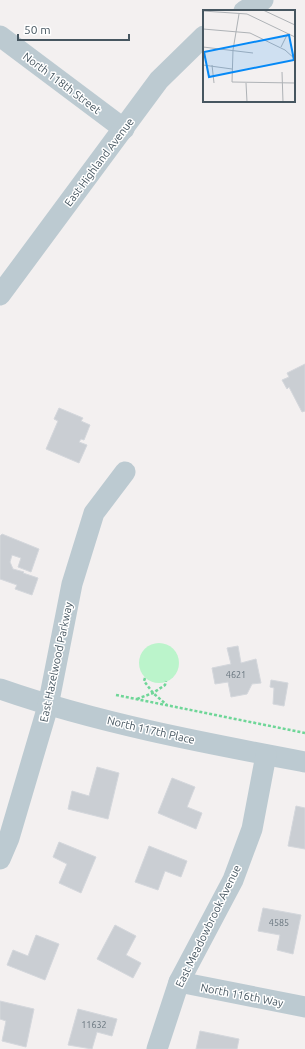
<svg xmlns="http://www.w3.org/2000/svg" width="305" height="1049" font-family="Ubuntu,sans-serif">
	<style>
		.green { fill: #bbf4cb }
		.building { fill: #caced3; stroke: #d4d7dc }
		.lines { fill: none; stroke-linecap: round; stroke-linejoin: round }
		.path { stroke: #6fd698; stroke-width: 2.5; stroke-dasharray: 3 2; stroke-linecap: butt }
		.minor { stroke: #bccad1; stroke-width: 21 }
		.labels { text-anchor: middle; stroke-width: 3; stroke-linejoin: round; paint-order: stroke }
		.number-label { font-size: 9px; fill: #67747d }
		.street-label { font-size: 11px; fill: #465660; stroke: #fff }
		.inset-road { fill: none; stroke: #aeb2b6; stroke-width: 1 }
		.view { fill: #0689f6; fill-opacity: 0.15; stroke: #0689f6; stroke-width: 2 }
		.inset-edge { fill: none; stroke: #465660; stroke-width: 2 }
	</style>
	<rect width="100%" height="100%" fill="#f3f0f0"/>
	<!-- green -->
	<circle class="green" cx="159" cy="663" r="20"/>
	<!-- building -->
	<g class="building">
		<path d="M 305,364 L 305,411 L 302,412 L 289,387 L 287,389 L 282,380 L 289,377 L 287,373 Z"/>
		<path d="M 59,408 L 83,418 L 81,421 L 90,425 L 84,440 L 81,439 L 79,442 L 87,445 L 79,463 L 46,449 L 58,421 L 54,419 Z"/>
		<path d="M 2,534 L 39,549 L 31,572 L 18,567 L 21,558 L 12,555 L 10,562 L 13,569 L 24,572 L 23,573 L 38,578 L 32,595 L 15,589 L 17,585 L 0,579 L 0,536 Z"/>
		<path d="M 238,646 L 241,663 L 256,659 L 261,683 L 252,684 L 247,694 L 231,697 L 228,682 L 215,684 L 212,668 L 231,664 L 227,648 Z"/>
		<path d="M 271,680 L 288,683 L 284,706 L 273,704 L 274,688 L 270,687 Z"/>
		<path d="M 97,767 L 119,773 L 108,819 L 68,809 L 72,791 L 89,796 Z"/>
		<path d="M 172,778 L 195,787 L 187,807 L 202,813 L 196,829 L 158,813 Z"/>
		<path d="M 296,806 L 305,808 L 305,849 L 288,846 Z"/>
		<path d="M 59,842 L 96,857 L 81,893 L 59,883 L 67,864 L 53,857 Z"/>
		<path d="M 149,846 L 187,861 L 181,877 L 165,871 L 158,890 L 135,882 Z"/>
		<path d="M 263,908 L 301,915 L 293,954 L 277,950 L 280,935 L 258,931 Z"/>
		<path d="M 115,925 L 136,936 L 126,955 L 141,963 L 133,978 L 97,959 Z"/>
		<path d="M 36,935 L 59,944 L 45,980 L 7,965 L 13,950 L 28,956 Z"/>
		<path d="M 0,1001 L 34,1009 L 26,1047 L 2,1041 L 6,1021 L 0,1019 Z"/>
		<path d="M 78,1009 L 117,1019 L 112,1036 L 97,1032 L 92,1049 L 68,1045 Z"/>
		<path d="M 200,1031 L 239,1039 L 237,1049 L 196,1049 Z"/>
	</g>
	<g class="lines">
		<!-- path -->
		<g class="path">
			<path d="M 145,678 L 144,681 L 153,693 L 167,705"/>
			<path d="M 116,695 L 305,733"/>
			<path d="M 137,699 L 153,693 L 165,685 L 166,681"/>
		</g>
		<!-- minor -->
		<g class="minor">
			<path d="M 244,11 L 263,0"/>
			<path d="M 0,36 L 124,129"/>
			<path d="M 0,295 L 159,80 L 204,36"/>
			<path d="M 0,689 C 97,723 204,743 305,762"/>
			<path d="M 0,859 L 9,838 L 48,706 L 72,584 L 94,513 L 125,472"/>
			<path d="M 179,982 L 305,1007"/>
			<path d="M 157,1049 L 179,982 L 233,880 L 252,829 L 266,755"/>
		</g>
	</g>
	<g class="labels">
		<!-- number labels -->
		<g class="number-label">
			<text x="236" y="678">4621</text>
			<text x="279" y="926">4585</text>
			<text x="94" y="1028">11632</text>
		</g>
		<!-- street labels -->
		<g class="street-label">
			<text transform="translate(62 83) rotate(37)" y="4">North 118th Street</text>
			<text transform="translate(99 162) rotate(-53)" y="4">East Highland Avenue</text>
			<text transform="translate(56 662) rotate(-78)" y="4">East Hazelwood Parkway</text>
			<text transform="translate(151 730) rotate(13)" y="4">North 117th Place</text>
			<text transform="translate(208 926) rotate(-64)" y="4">East Meadowbrook Avenue</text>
			<text transform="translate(242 995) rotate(11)" y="4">North 116th Way</text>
		</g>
	</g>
	<!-- overview -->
	<g transform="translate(203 10)">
		<rect width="92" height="92" fill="#f3f0f0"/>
		<path class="inset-road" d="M 60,0 L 92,15M 0,1 L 44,4 L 92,27M 36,4 L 30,40 L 29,72 L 92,73M 0,19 L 47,23 L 82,40 L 92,49M 0,37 L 50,43M 78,37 L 85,23M 0,55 L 29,59M 9,55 L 11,73M 79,62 L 80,92M 43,73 L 44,92"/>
		<path class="view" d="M 86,25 L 91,50 L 6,67 L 1,42 Z"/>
		<rect width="92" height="92" class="inset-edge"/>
	</g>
	<!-- scale -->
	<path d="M18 34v6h111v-6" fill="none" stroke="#465660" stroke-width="2"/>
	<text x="24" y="34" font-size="12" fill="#465660" stroke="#ffffff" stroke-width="3" paint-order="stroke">50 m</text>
</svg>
